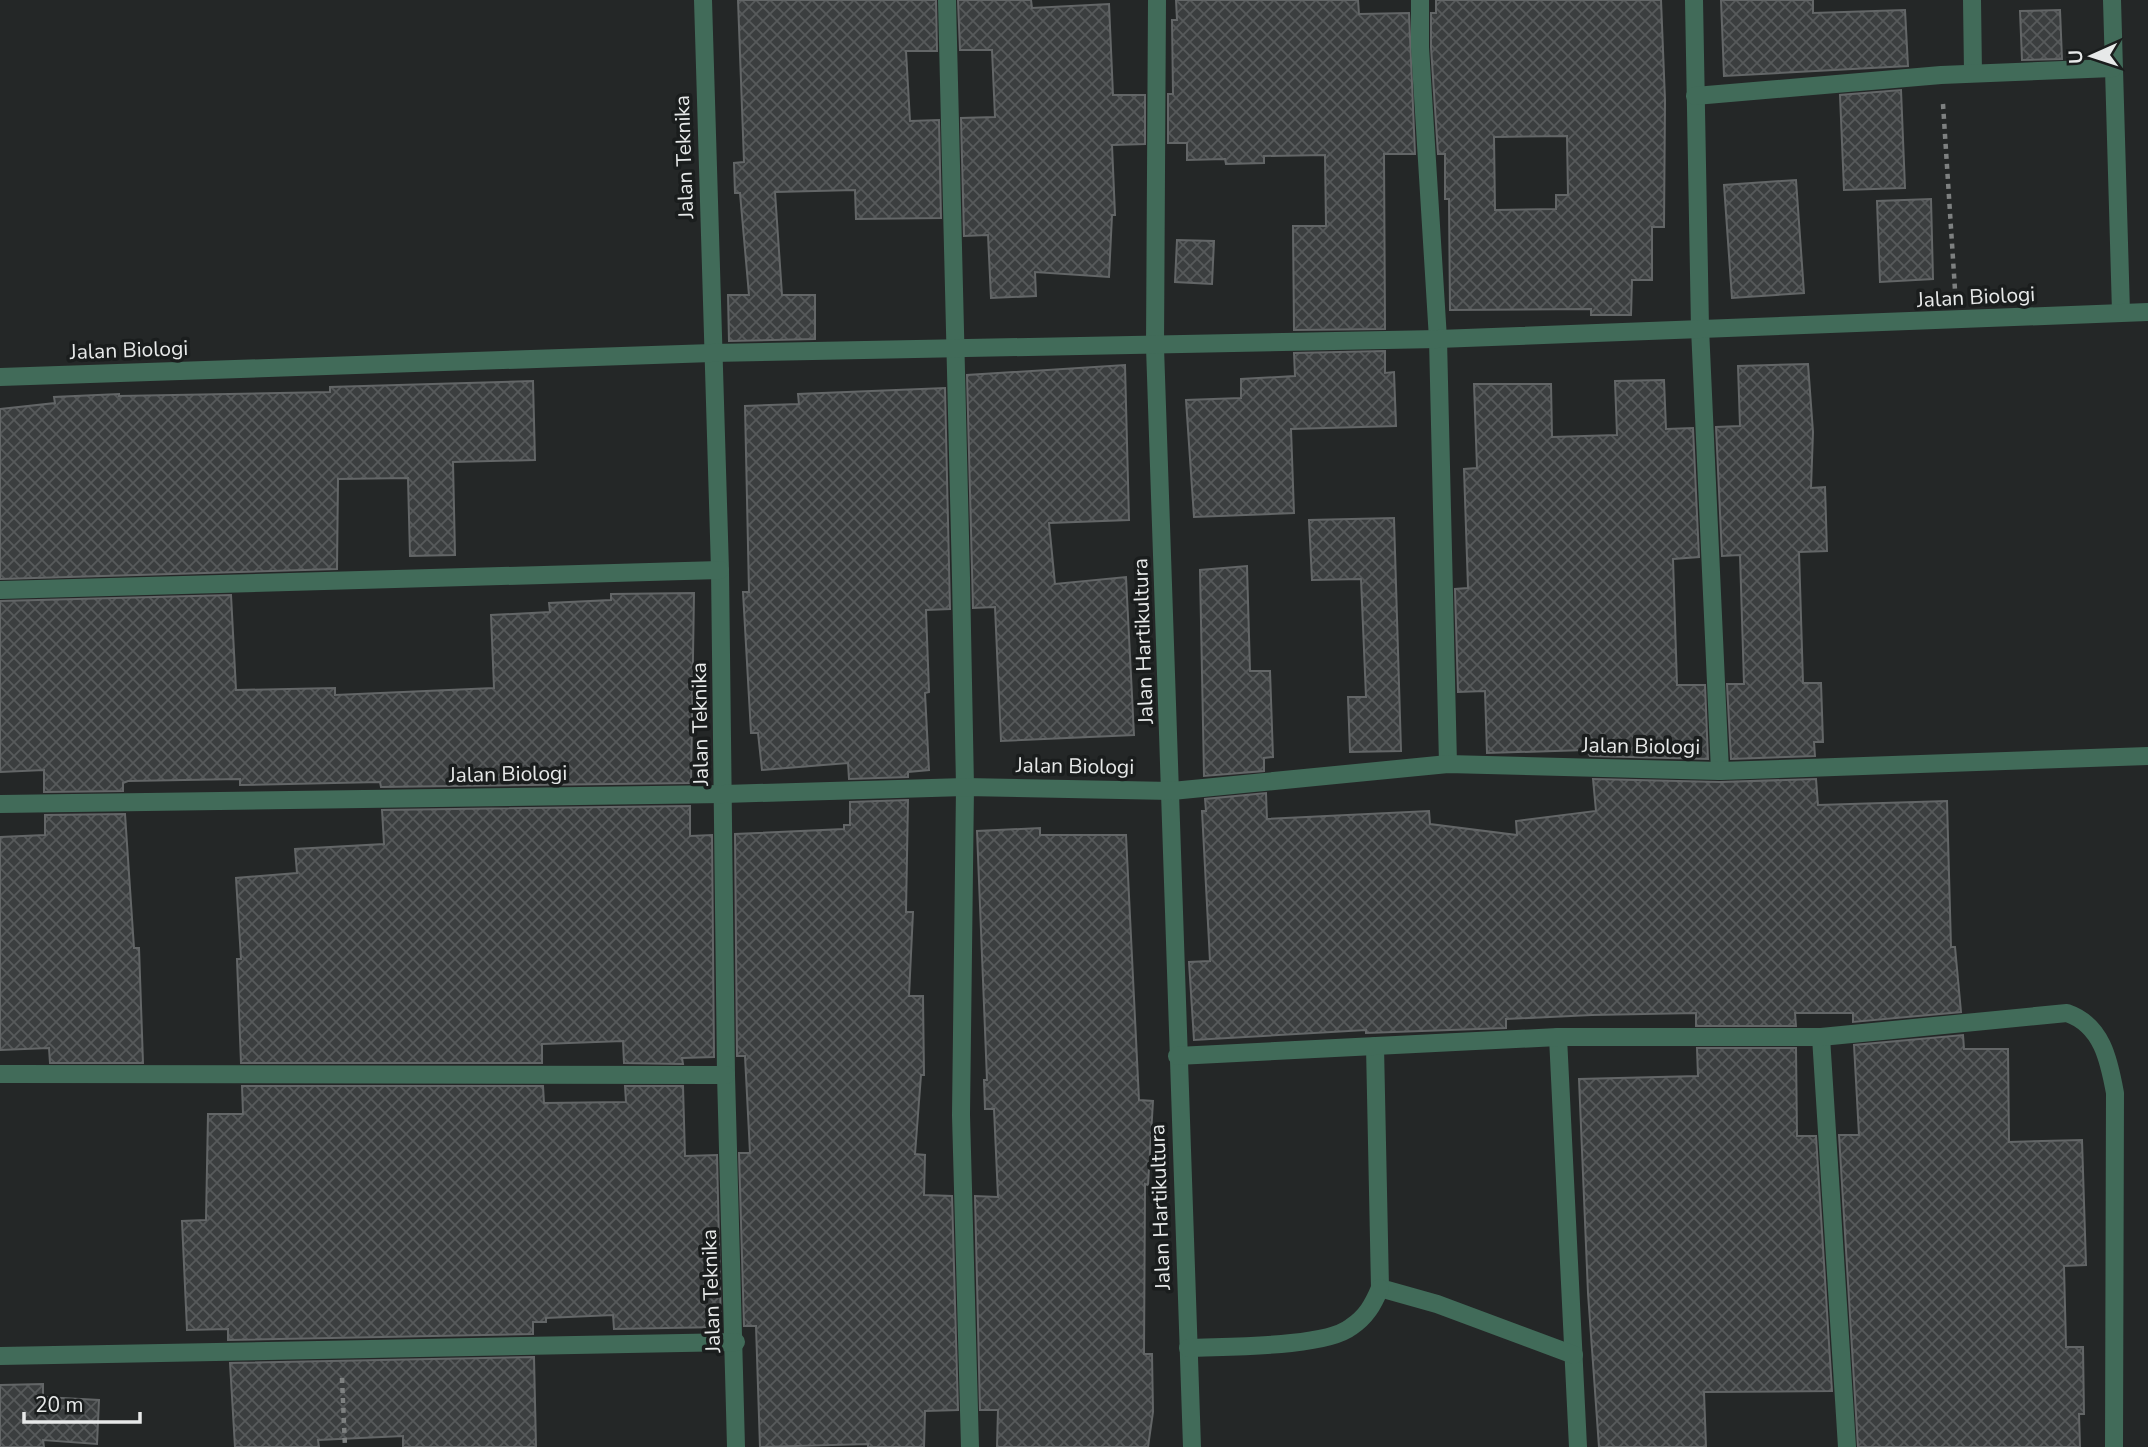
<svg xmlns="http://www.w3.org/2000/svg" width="2148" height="1447" font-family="'Nunito Sans',sans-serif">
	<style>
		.building { fill: url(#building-cross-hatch); stroke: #636667; stroke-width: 2; fill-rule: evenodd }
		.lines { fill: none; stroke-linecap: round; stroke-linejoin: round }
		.path { stroke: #7e8181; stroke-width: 4.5; stroke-dasharray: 5 5; stroke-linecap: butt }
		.street { stroke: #416b59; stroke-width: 18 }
		.labels { text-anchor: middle; stroke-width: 7; stroke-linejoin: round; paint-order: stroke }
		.street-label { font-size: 21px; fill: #e7e9e9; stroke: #1a1d1d }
	</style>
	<defs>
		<pattern id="building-cross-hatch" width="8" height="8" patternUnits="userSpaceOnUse" patternTransform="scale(1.75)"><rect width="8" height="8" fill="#3b3e3f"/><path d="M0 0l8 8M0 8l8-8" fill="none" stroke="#575a5b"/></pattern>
	</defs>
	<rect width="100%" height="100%" fill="#242727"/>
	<!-- building -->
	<g class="building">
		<path d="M 738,0 L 936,0 L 937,51 L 906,51 L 910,121 L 939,120 L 941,218 L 856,219 L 855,190 L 775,192 L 782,295 L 815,295 L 815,339 L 729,341 L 728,295 L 749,295 L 740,193 L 735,193 L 734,163 L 744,162 Z"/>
		<path d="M 958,0 L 1031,0 L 1032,8 L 1109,4 L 1113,95 L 1145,95 L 1145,144 L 1112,145 L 1115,215 L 1112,215 L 1109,277 L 1035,272 L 1036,296 L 991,298 L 988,235 L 964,236 L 961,118 L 995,117 L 992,50 L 960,50 Z"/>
		<path d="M 1176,0 L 1358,0 L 1359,14 L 1409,13 L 1415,154 L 1384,154 L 1385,329 L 1294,330 L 1293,226 L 1326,226 L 1325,155 L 1264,156 L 1264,163 L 1226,164 L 1225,159 L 1187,160 L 1187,143 L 1168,143 L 1168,94 L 1173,94 L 1172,20 L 1177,20 Z"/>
		<path d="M 1436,0 L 1661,0 L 1665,100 L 1664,227 L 1652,227 L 1652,280 L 1632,280 L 1631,315 L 1591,315 L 1591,309 L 1450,310 L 1449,199 L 1445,199 L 1445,154 L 1438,154 L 1431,47 L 1431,13 L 1436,13 ZM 1567,136 L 1568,195 L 1556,195 L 1556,209 L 1495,210 L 1494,137 Z"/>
		<path d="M 1721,0 L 1813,0 L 1813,13 L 1905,10 L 1908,66 L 1724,76 Z"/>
		<path d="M 2060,10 L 2062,59 L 2022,60 L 2020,11 Z"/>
		<path d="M 1901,90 L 1905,188 L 1844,190 L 1840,95 Z"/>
		<path d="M 1796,180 L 1804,293 L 1732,298 L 1724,185 Z"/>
		<path d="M 1931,199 L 1933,279 L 1880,282 L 1877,201 Z"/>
		<path d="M 1177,240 L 1214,241 L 1212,284 L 1175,282 Z"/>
		<path d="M 1385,351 L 1385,373 L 1394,372 L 1396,426 L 1291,429 L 1294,513 L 1194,517 L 1186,400 L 1241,398 L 1241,379 L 1295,376 L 1294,353 Z"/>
		<path d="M 1808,364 L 1813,432 L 1811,488 L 1825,487 L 1827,551 L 1799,552 L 1803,683 L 1821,683 L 1823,742 L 1814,742 L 1815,756 L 1731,759 L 1727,684 L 1744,684 L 1740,555 L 1722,556 L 1716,427 L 1740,426 L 1738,366 Z"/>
		<path d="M 1125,365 L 1129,520 L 1049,523 L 1055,584 L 1126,577 L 1134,735 L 1001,741 L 995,607 L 973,608 L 967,375 Z"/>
		<path d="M 1664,380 L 1666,429 L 1693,428 L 1699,557 L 1673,559 L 1677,685 L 1705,685 L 1708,759 L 1590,756 L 1586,750 L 1487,753 L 1485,691 L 1458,692 L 1455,589 L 1468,588 L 1464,469 L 1477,468 L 1474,384 L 1551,384 L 1552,437 L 1617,435 L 1615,381 Z"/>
		<path d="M 533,381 L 535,460 L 453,462 L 455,555 L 410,556 L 408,478 L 338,479 L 337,569 L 0,579 L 0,409 L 55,403 L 54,397 L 119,394 L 119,396 L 330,392 L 330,387 Z"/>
		<path d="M 945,388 L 950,609 L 926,610 L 929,692 L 925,693 L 929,770 L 908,772 L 908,777 L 849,779 L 848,763 L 762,770 L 758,733 L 751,733 L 743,592 L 749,592 L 745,406 L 799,404 L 798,394 Z"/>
		<path d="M 1394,518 L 1401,751 L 1350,752 L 1348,697 L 1366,697 L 1361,579 L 1312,580 L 1309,520 Z"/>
		<path d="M 1247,566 L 1250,671 L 1270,671 L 1273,757 L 1264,758 L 1264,771 L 1204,776 L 1200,570 Z"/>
		<path d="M 694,593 L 691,783 L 381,787 L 380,782 L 240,785 L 240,779 L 128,781 L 123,783 L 123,791 L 44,792 L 44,770 L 0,772 L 0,601 L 231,595 L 236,690 L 335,688 L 335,695 L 494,688 L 491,615 L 550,612 L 549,603 L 611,600 L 611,594 Z"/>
		<path d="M 1593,779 L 1720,782 L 1816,779 L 1818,805 L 1947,801 L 1951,947 L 1955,947 L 1961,1012 L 1853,1022 L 1853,1013 L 1795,1013 L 1796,1026 L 1696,1026 L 1696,1013 L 1592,1015 L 1506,1019 L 1506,1028 L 1366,1033 L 1366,1030 L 1194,1040 L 1189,962 L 1210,961 L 1202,811 L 1206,811 L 1205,799 L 1266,793 L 1267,819 L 1429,811 L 1430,824 L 1517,835 L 1516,821 L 1596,811 Z"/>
		<path d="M 908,800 L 906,912 L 913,912 L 909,996 L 923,996 L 924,1075 L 921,1075 L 915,1154 L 925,1155 L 924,1195 L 952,1196 L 958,1410 L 925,1411 L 924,1447 L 868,1447 L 868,1444 L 760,1447 L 756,1326 L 744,1326 L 739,1153 L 750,1153 L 745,1056 L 737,1056 L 735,834 L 844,829 L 844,825 L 850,825 L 850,802 Z"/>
		<path d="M 690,806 L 690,836 L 712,835 L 714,1057 L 682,1058 L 683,1064 L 624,1063 L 623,1041 L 542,1044 L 542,1063 L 241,1063 L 237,959 L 241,959 L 236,878 L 297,873 L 295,849 L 384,844 L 382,810 Z"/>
		<path d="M 125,814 L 134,948 L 139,948 L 143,1063 L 50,1063 L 49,1048 L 0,1050 L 0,837 L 45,835 L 45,815 Z"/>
		<path d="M 1040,828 L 1040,835 L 1126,835 L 1139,1100 L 1153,1101 L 1148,1185 L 1145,1184 L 1144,1354 L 1152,1354 L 1153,1412 L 1148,1447 L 997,1447 L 998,1410 L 980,1410 L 975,1196 L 998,1197 L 994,1109 L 985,1109 L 984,1080 L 987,1080 L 977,831 Z"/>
		<path d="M 1963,1035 L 1964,1049 L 2008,1049 L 2009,1142 L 2082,1140 L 2086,1265 L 2064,1266 L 2066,1347 L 2083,1347 L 2084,1414 L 2079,1414 L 2080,1447 L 1858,1447 L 1839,1135 L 1859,1135 L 1854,1045 Z"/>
		<path d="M 1697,1048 L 1796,1048 L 1797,1136 L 1816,1136 L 1832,1391 L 1704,1392 L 1706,1447 L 1599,1447 L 1588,1293 L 1579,1079 L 1698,1076 Z"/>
		<path d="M 242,1086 L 543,1086 L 544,1103 L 626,1102 L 625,1086 L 683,1086 L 685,1156 L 717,1155 L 721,1327 L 614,1329 L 613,1315 L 546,1318 L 546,1322 L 533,1322 L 533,1334 L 228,1340 L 228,1329 L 187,1330 L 182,1221 L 206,1220 L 208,1114 L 243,1114 Z"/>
		<path d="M 534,1357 L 536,1447 L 403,1447 L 403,1436 L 318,1440 L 319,1447 L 235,1447 L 230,1363 Z"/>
		<path d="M 43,1384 L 43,1397 L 99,1400 L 97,1444 L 43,1440 L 44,1447 L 0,1447 L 0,1385 Z"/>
	</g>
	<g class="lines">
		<!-- path -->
		<g class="path">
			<path d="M 1943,104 L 1955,290"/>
			<path d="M 342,1378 L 345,1447"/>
		</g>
		<!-- street -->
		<g class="street">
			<path d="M 703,0 L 720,570 L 726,1075 L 736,1447"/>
			<path d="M 947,0 L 961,578 L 965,787 L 961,1115 L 970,1447"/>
			<path d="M 1157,0 L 1155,347 L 1192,1447"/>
			<path d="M 1420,0 L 1420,47 L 1438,339 L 1448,764"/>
			<path d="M 1694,0 L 1700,328 L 1720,771"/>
			<path d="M 1972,0 L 1973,73"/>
			<path d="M 2112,0 L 2121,312"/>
			<path d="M 1695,96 L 1941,75 L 2113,68"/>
			<path d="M 0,377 L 712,353 L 1438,339 L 2148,312"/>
			<path d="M 0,590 L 720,570"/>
			<path d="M 0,804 L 724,794 L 965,787 L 1172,791 L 1448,764 L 1720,771 L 2148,756"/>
			<path d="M 1558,1037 L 1578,1447"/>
			<path d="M 1821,1037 L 1847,1447"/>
			<path d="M 1375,1046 L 1380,1288 L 1437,1304 L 1574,1355"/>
			<path d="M 1177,1056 L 1558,1037 L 1821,1037 L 2067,1013 C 2102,1025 2109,1060 2115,1093 L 2114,1447"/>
			<path d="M 0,1074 L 726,1075"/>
			<path d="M 1188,1348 C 1225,1346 1324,1348 1351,1327 C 1366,1317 1373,1305 1380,1288"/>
			<path d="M 0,1356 L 736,1342"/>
		</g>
	</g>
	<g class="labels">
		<!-- street labels -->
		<g class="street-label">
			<text transform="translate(684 157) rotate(-92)" y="7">Jalan Teknika</text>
			<text transform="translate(1976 297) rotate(-3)" y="7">Jalan Biologi</text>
			<text transform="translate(129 350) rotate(-2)" y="7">Jalan Biologi</text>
			<text transform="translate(1143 641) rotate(-92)" y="7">Jalan Hartikultura</text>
			<text transform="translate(700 724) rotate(-91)" y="7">Jalan Teknika</text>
			<text transform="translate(1641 746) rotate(1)" y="7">Jalan Biologi</text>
			<text transform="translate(1075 766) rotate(1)" y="7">Jalan Biologi</text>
			<text transform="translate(508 774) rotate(-1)" y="7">Jalan Biologi</text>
			<text transform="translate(1160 1207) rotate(-92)" y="7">Jalan Hartikultura</text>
			<text transform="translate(711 1291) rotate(-92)" y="7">Jalan Teknika</text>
		</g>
	</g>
	<!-- north arrow -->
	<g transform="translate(2092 56) rotate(267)" stroke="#1a1d1d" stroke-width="5" paint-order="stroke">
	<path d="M0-5L12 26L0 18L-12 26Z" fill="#e7e9e9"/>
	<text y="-10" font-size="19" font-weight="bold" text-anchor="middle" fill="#e7e9e9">U</text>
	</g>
	<!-- scale -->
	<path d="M24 1412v10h116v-10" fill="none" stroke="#e7e9e9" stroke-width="3.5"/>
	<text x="35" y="1412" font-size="21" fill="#e7e9e9" stroke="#1a1d1d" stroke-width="5" paint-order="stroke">20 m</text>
</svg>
